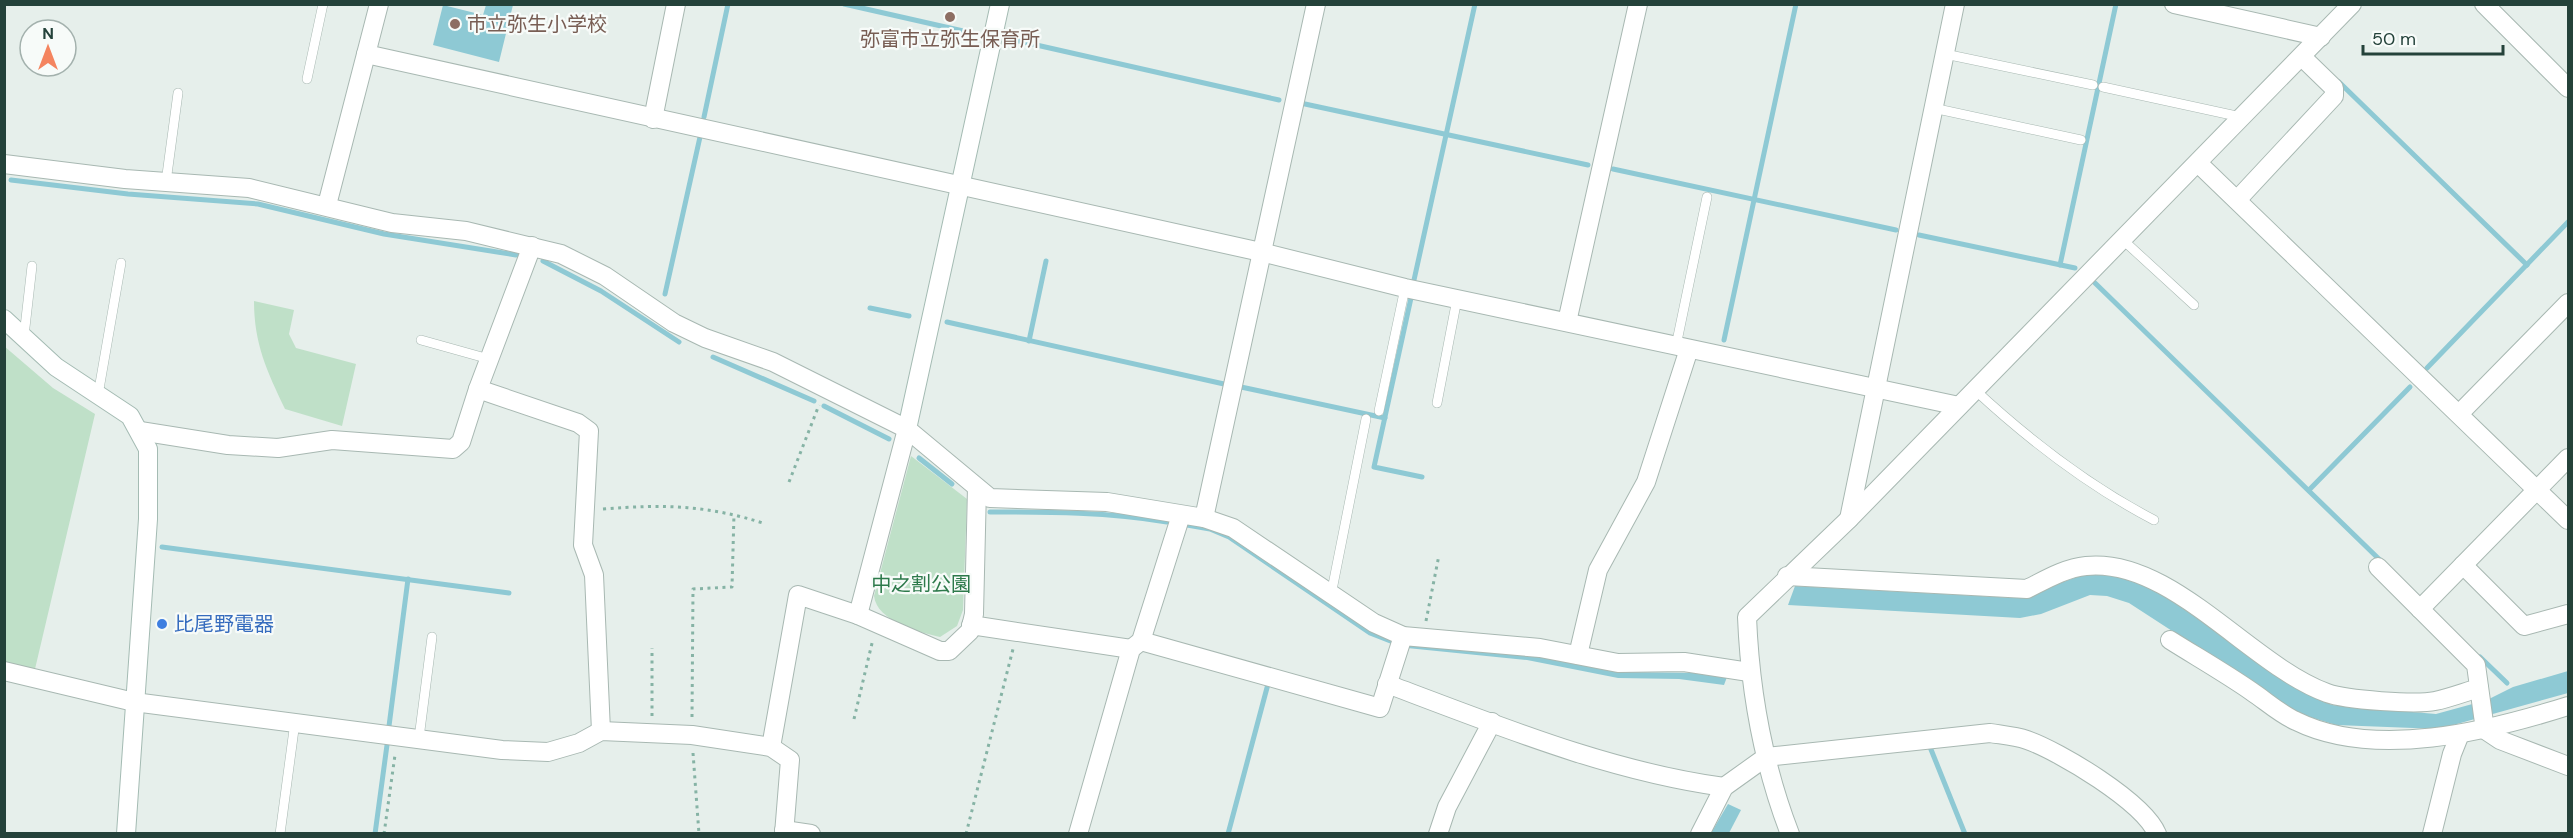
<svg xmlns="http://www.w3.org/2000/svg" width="2573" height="838" font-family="'DM Sans','Noto Sans JP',sans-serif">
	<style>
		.green { fill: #bfe0c8 }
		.water { fill: #8ec9d4 }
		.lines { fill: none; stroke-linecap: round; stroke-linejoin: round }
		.stream { stroke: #8ec9d4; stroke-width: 5 }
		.lane-casing { stroke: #a8b8b2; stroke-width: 10 }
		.street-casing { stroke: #a8b8b2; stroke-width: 20 }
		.secondary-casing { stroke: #a4bbb3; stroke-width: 20 }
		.path { stroke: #86b3a5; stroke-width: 3; stroke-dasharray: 3 4.5; stroke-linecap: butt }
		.lane { stroke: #fff; stroke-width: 9 }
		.street { stroke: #fff; stroke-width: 18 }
		.secondary { stroke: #fff; stroke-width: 18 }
		.education-dot { fill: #8d6e63; stroke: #f7fbf9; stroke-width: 2 }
		.shop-dot { fill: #3f7fe0; stroke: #f7fbf9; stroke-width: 2 }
		.labels { text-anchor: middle; stroke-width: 4.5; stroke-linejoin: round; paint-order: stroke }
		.education-label { font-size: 20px; fill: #785e54; stroke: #f7fbf9; text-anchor: start }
		.park-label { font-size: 20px; fill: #2d7a4b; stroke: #f7fbf9 }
		.shop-label { font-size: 20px; fill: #366cbe; stroke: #f7fbf9; text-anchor: start }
	</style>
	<rect width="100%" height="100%" fill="#e6efeb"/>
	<!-- green -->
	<g class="green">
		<path d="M 254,301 L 294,310 L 289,334 L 296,348 L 356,364 L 342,426 L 285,409 C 267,371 254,344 254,301 Z"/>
		<path d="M 4,346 L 53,388 L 95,414 L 35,669 L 5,662 Z"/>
		<path d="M 911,456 L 967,499 L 963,610 L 957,626 L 940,637 C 918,632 877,621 874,596 Z"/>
	</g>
	<!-- water -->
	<g class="water">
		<path d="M 443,5 L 483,15 L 486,5 L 513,5 L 499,62 L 433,45 Z"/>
		<path d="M 2091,574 L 2131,578 L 2159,592 L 2302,691 L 2332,705 L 2436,714 L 2487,700 L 2513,687 L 2568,671 L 2568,693 L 2439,729 L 2336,725 L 2300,714 L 2129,603 L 2107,596 L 2090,595 L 2041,614 L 2020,618 L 1788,605 L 1795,586 L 2017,598 C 2043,593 2065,578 2091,574 Z"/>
		<path d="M 1413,643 L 1513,651 L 1619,672 L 1705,673 L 1727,677 L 1724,685 L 1679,679 L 1618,678 L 1527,660 L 1407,648 Z"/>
		<path d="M 1728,804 L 1741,810 L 1729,833 L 1711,833 Z"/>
	</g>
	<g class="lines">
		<!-- stream -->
		<g class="stream">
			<path d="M 844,4 L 972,33"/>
			<path d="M 1010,39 L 1279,100"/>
			<path d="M 2339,82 L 2527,265"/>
			<path d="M 1305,104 L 1588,165"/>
			<path d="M 704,117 L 728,4"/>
			<path d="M 1613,169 L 1896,230"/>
			<path d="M 11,180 L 128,194 L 258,204 L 384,234 L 516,255"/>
			<path d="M 1919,235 L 2075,268"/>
			<path d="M 543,261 L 601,291 L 679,342"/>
			<path d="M 2060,265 L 2116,4"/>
			<path d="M 1414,280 L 1475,4"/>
			<path d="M 2095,283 L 2382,562"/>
			<path d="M 665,294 L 700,137"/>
			<path d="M 1411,298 L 1374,467 L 1422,477"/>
			<path d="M 870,308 L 909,316"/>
			<path d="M 947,322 L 1224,384"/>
			<path d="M 1724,340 L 1796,4"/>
			<path d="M 1029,341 L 1046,261"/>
			<path d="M 713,357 L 814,401"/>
			<path d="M 2427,368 L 2568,222"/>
			<path d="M 1241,387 L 1385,418"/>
			<path d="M 824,406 L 889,439"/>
			<path d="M 919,458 L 952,484"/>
			<path d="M 2309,490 L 2410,387"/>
			<path d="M 990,512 C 1050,512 1108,512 1167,522"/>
			<path d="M 1187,525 L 1210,529 L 1229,537 L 1370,633 L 1393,642"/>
			<path d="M 162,547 L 509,593"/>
			<path d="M 2480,657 L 2507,683"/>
			<path d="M 389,726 L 408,579"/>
			<path d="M 1930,747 L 1965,834"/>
			<path d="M 375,834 L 387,745"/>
			<path d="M 1228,834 L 1268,684"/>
		</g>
		<defs>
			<g id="lane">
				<path d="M 1945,54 L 2093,85"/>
				<path d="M 307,79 L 323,4"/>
				<path d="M 2103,87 L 2241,117"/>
				<path d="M 1933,108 L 2081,140"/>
				<path d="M 166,182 L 178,93"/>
				<path d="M 2123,240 L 2194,305"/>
				<path d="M 24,336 L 32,266"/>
				<path d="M 421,340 L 489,359"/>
				<path d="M 1676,346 L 1707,197"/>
				<path d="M 1974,389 C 2030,441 2087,485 2154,520"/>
				<path d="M 98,395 L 121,263"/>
				<path d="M 1437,403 L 1457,299"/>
				<path d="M 1379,411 L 1405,288"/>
				<path d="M 1331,595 L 1366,419"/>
				<path d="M 419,738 L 432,637"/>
				<path d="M 280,834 L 295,722"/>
			</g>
			<g id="street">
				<path d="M 2174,4 L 2321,37"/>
				<path d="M 2484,4 L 2568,88"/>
				<path d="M 366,54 L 1261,252 L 1405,288 L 1959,406"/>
				<path d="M 653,119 L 676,4"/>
				<path d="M 4,164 L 125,179 L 249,188 L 392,223 L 466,231 L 561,254 L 605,276 L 674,323 L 705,338 L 773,362 L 907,429 L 990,498 L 1107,502 L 1204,518 L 1233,528 L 1374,623 L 1403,636 L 1540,648 L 1618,663 L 1684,662 L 1749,672"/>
				<path d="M 2199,164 L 2568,520"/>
				<path d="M 2237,200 L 2334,96 L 2334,88 L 2302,57"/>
				<path d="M 327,205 L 379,4"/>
				<path d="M 1567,322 L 1638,4"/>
				<path d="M 478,389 L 578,423 L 589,431 L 583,545 L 594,575 L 601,731"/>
				<path d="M 2459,414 L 2568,303"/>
				<path d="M 140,431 L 228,445 L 278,448 L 332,440 L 453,449 L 461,442 L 478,389 L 532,246"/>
				<path d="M 1204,518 L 1316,4"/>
				<path d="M 1849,519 L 1955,4"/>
				<path d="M 2463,565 L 2524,626 L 2568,614"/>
				<path d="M 2378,567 L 2476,665 L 2485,730 L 2500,740 L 2568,766"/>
				<path d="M 1787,576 L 2027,589 C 2045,580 2065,568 2086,566 C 2171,557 2250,665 2327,693 C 2346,700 2416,705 2435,701 C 2450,698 2465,692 2479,688"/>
				<path d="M 2420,609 L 2568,458"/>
				<path d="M 858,615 L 940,651 L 949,651 L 970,631 L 974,614 L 977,488"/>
				<path d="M 971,625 L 1131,649"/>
				<path d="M 2170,640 C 2197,657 2225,673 2251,691 C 2266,701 2280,714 2296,721 C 2375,760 2489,731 2568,706"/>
				<path d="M 1141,641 L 1380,708 L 1403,636"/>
				<path d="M 1578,655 L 1598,570 L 1646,482 L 1689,349"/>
				<path d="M 4,671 L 134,702 L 502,750 L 548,752 L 579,743 L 601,731 L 692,735 L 771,747 L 790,760 L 784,834"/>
				<path d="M 1387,684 C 1497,725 1607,771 1724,787"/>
				<path d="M 771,747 L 798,595 L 858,615 L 907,429"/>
				<path d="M 784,830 L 811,834"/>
				<path d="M 1078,834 L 1131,649 L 1141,641 L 1181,515"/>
				<path d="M 1438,834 L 1447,807 L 1492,722"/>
				<path d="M 1700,834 L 1724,787 L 1766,757 L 1990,733 C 2002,735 2015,736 2027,740 C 2059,751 2144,802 2157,834"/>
				<path d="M 1790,834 C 1763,764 1750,691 1747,617 L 1849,519 L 2352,4"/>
				<path d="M 2432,834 L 2452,754 L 2460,734"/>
			</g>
			<g id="secondary">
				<path d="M 4,319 L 56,367 L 130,416 L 148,449 L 148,519 L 126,834"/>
				<path d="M 907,429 L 1000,4"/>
			</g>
		</defs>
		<!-- lane casing -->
		<use href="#lane" class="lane-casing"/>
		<!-- street casing -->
		<use href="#street" class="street-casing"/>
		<!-- secondary casing -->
		<use href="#secondary" class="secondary-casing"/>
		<!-- path -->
		<g class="path">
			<path d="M 789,482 L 819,405"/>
			<path d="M 603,509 C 665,504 707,505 766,524"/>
			<path d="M 1426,621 L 1439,555"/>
			<path d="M 652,716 L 652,648"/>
			<path d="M 692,717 L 693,589 L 732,587 L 734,514"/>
			<path d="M 854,719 L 873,639"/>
			<path d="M 693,753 L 699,834"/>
			<path d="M 384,834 L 395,755"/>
			<path d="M 966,834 L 1013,649"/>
		</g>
		<!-- lane -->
		<use href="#lane" class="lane"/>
		<!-- street -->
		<use href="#street" class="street"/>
		<!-- secondary -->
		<use href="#secondary" class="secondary"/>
	</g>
	<!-- markers -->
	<g class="education-dot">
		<circle cx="950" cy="17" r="6"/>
		<circle cx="455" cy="24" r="6"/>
	</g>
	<circle class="shop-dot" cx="162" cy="624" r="6"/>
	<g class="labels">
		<!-- education labels -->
		<g class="education-label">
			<text x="467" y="31">市立弥生小学校</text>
			<text x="950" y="46" text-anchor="middle">弥富市立弥生保育所</text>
		</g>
		<!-- park labels -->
		<g class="park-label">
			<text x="921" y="591">中之割公園</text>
		</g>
		<!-- shop labels -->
		<g class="shop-label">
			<text x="174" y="631">比尾野電器</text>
		</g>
	</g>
	<!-- border -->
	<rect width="2573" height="838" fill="none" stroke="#24423a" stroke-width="12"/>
	<!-- north arrow -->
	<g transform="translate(48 48)"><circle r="28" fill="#f7fbf9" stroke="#a3b1ad" stroke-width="1.5"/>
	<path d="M0-4.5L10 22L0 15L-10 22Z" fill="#f4845f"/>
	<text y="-9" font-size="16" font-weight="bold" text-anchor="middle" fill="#24423a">N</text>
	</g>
	<!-- scale -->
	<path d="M2363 45v9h140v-9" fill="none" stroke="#24423a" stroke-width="3"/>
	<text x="2372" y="45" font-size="18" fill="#24423a" stroke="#f7fbf9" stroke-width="4.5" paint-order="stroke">50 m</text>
</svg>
